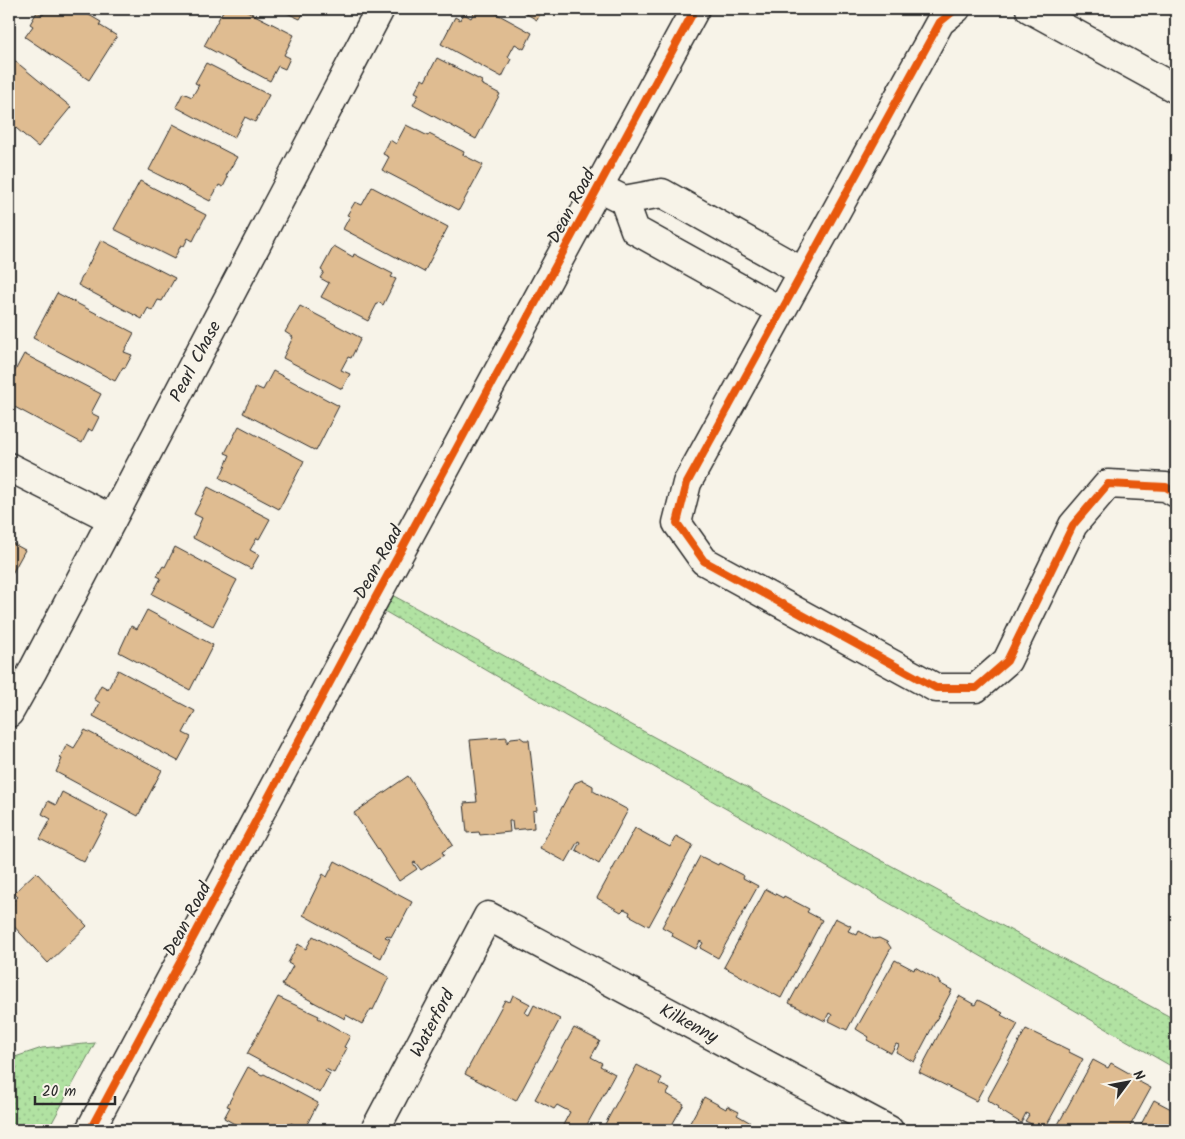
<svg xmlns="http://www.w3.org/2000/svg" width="1185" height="1139" font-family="Kalam,sans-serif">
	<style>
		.park { fill: url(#park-dots); stroke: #6e8666 }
		.building { fill: #dfbc91; stroke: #2b2b2b }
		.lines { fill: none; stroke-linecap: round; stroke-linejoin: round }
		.minor-casing { stroke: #2b2b2b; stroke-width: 31 }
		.minor { stroke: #f7f3e8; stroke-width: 28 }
		.cycleway-casing { stroke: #f7f3e8; stroke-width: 11 }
		.cycleway { stroke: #e8590c; stroke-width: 8 }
		.labels { text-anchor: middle; stroke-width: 4; stroke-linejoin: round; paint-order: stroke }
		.street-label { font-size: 18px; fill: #2b2b2b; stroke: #f7f3e8 }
	</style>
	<defs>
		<pattern id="park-dots" width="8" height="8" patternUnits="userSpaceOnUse" patternTransform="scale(1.25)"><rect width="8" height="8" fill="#b1e2a2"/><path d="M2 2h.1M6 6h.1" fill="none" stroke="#98c28c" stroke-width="1.8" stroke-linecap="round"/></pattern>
	</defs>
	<rect width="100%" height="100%" fill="#f7f3e8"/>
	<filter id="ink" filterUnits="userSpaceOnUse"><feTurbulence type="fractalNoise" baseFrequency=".02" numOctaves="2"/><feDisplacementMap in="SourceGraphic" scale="10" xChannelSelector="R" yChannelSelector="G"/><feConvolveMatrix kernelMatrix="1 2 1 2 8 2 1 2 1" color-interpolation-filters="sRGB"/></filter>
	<g filter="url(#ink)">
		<!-- park -->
		<g class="park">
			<path d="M 381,589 L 1176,1020 L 1176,1069 L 372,604 Z"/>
			<path d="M 95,1043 L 48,1130 L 9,1130 L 9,1059 L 42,1048 Z"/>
		</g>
		<!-- building -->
		<g class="building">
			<path d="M 47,9 L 79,9 L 101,22 L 99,25 L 117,36 L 89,80 L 25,37 L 33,26 L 30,24 L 37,12 L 43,15 Z"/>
			<path d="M 224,9 L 243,9 L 294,35 L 284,55 L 290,58 L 285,69 L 278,66 L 270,81 L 204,46 Z"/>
			<path d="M 278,9 L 311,9 L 310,11 L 306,9 L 300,19 Z"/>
			<path d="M 476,9 L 488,9 L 532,33 L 524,49 L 515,44 L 508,57 L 511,59 L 502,77 L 441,44 L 455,17 L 460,20 L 463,13 L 471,18 Z"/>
			<path d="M 518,9 L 543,9 L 537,20 Z"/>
			<path d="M 9,56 L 71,107 L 38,147 L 9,122 Z"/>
			<path d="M 437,58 L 482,81 L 481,84 L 500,94 L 476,139 L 413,105 L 419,94 L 415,92 L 422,79 L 425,81 Z"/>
			<path d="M 206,63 L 269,95 L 255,122 L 245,117 L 234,138 L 176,107 L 183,93 L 192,97 L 199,85 L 195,83 Z"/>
			<path d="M 173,124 L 237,157 L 226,176 L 228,177 L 223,187 L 219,185 L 210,201 L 149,170 Z"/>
			<path d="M 406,125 L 428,136 L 429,134 L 464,152 L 463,155 L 483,165 L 459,210 L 382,170 L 389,157 L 383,154 L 390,140 L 396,144 Z"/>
			<path d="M 140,181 L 206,215 L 193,241 L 188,238 L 184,246 L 181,245 L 174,259 L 114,229 Z"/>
			<path d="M 372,187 L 448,227 L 424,272 L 343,229 L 350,216 L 347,215 L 355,202 L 362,205 Z"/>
			<path d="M 101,240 L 175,278 L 162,301 L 158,300 L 152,311 L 148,308 L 142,319 L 78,285 Z"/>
			<path d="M 334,246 L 353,257 L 354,254 L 393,274 L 391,277 L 396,279 L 383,305 L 378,302 L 368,321 L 321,297 L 329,283 L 320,278 L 324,272 L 321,270 Z"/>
			<path d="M 57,293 L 134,333 L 124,352 L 132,355 L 125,368 L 123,367 L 115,381 L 33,338 Z"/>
			<path d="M 300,306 L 361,338 L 351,358 L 348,357 L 341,370 L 350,374 L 342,389 L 283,358 L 293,337 L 285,332 Z"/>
			<path d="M 24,354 L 101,394 L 91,413 L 99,417 L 92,431 L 89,429 L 82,443 L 9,404 L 9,382 Z"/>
			<path d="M 273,371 L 339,406 L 316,451 L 243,413 L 256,387 L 263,390 Z"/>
			<path d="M 239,426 L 304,461 L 279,509 L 220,478 L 230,455 L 225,453 Z"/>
			<path d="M 208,487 L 270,519 L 259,539 L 257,538 L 250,550 L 259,555 L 251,569 L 193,538 L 202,518 L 194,514 Z"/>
			<path d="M 9,537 L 14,539 L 12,543 L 25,550 L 9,579 Z"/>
			<path d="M 175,547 L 237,580 L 213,626 L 152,594 L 161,578 L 157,576 L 163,566 L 165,567 Z"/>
			<path d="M 147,610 L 213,645 L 190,690 L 119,652 L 131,626 L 137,629 Z"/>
			<path d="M 118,670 L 195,711 L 183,733 L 191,737 L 178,761 L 93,716 L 100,703 L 94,699 L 101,685 L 108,689 Z"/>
			<path d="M 85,730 L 162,770 L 138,816 L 56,772 L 62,759 L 60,758 L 67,744 L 74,748 Z"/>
			<path d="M 507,737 L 507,743 L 511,738 L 520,737 L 524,740 L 529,740 L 537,810 L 533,811 L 534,828 L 513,830 L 512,821 L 509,821 L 510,832 L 480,835 L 479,832 L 467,833 L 464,803 L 477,802 L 470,740 Z"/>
			<path d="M 408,776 L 453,845 L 442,852 L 444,855 L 421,870 L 415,862 L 413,863 L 417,869 L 399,881 L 354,813 Z"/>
			<path d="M 582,780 L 593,786 L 593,791 L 628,810 L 599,864 L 576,850 L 580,842 L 578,841 L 566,862 L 540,848 L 575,783 Z"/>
			<path d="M 62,792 L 108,816 L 84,862 L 40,839 L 51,819 L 42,814 L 48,801 L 56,805 Z"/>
			<path d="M 635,828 L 670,847 L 676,836 L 693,845 L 649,926 L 629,915 L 630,912 L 624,909 L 621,912 L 597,898 Z"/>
			<path d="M 700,856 L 718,865 L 719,863 L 744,876 L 743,878 L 758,886 L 718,958 L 700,948 L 703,943 L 700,941 L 696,949 L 672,936 L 673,933 L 662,927 Z"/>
			<path d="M 335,861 L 412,902 L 399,927 L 397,926 L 391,937 L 387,935 L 385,937 L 390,939 L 381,958 L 303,915 L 323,874 L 327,877 Z"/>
			<path d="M 36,872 L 87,926 L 48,963 L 9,921 L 9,909 L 14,904 L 12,902 L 18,897 L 14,893 Z"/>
			<path d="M 766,889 L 783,898 L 784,896 L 809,909 L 807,912 L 822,920 L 781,998 L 724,967 Z"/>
			<path d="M 835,918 L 851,926 L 848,931 L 857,935 L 859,931 L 874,939 L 879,938 L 887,942 L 891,948 L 847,1030 L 829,1021 L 832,1015 L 829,1013 L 825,1021 L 789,1003 Z"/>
			<path d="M 313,936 L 389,977 L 373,1010 L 371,1009 L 362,1024 L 346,1015 L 345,1019 L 282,985 L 293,966 L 288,963 L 298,944 L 306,949 Z"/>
			<path d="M 895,960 L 914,970 L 915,967 L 939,981 L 939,983 L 952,990 L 914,1062 L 896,1052 L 899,1045 L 896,1044 L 891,1053 L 867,1040 L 869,1037 L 856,1029 Z"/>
			<path d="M 513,995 L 530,1004 L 525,1013 L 529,1015 L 534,1005 L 560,1019 L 516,1101 L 465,1074 L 505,1000 L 510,1002 Z"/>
			<path d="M 959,996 L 975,1005 L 978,1000 L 1003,1013 L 1001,1015 L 1018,1024 L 976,1101 L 919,1072 Z"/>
			<path d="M 278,997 L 319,1016 L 318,1018 L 350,1036 L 344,1047 L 347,1048 L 334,1073 L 326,1069 L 325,1071 L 330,1074 L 320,1093 L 247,1054 Z"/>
			<path d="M 574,1028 L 600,1041 L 591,1057 L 602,1063 L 600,1066 L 615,1074 L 584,1130 L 574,1130 L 563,1125 L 570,1112 L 557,1105 L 554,1109 L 535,1099 Z"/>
			<path d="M 1026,1029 L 1069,1050 L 1069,1052 L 1083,1059 L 1044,1130 L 1025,1121 L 1029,1115 L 1026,1113 L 1021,1123 L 998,1109 L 999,1107 L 987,1100 Z"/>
			<path d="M 1093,1060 L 1108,1068 L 1111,1063 L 1136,1077 L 1134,1079 L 1151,1088 L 1128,1130 L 1055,1130 Z"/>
			<path d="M 637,1065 L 662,1078 L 659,1084 L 670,1089 L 667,1094 L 684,1104 L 669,1130 L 605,1130 L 604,1126 Z"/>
			<path d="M 248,1067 L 262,1075 L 264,1074 L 318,1103 L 304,1130 L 291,1123 L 287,1130 L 245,1130 L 224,1118 L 230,1107 L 227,1106 Z"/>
			<path d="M 704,1097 L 726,1109 L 727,1106 L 739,1112 L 737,1115 L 751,1123 L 747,1130 L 686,1130 Z"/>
			<path d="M 1154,1100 L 1173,1110 L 1174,1108 L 1176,1109 L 1176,1130 L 1138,1130 Z"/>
		</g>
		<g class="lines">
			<defs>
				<g id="minor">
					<path d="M 956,9 L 940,22 L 687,483 L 677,523 L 704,561 L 936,688 L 976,688 L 1007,661 L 1073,525 L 1108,484 L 1166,487 L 1176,493"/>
					<path d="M 1030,9 L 1176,89"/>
					<path d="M 598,187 L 624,200 L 662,193 L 803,272"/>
					<path d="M 624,200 L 635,230 L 781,311"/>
					<path d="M 9,467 L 112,519"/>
					<path d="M 9,713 L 32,672 L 380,9"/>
					<path d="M 90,1130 L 372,604 L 695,9"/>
					<path d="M 375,1130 L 488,916 L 889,1130"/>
				</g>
			</defs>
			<!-- minor casing -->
			<use href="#minor" class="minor-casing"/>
			<!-- minor -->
			<use href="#minor" class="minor"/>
			<defs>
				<g id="cycleway">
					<path d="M 956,9 L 940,22 L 687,483 L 677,523 L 704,561 L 936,688 L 976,688 L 1007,661 L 1073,525 L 1108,484 L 1166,487 L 1176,493"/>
					<path d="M 90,1130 L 372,604 L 695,9"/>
				</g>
			</defs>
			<!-- cycleway casing -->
			<use href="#cycleway" class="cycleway-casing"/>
			<!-- cycleway -->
			<use href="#cycleway" class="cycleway"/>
		</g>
	</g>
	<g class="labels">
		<!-- street labels -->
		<g class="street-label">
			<text transform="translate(571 206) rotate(-62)" y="6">Dean Road</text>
			<text transform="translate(195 361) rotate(-62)" y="6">Pearl Chase</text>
			<text transform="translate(378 562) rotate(-61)" y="6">Dean Road</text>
			<text transform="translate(187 919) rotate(-62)" y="6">Dean Road</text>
			<text transform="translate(432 1023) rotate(-62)" y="6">Waterford</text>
			<text transform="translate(689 1023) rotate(28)" y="6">Kilkenny</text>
		</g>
	</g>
	<!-- margin -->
	<rect width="1185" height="1139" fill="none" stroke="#f7f3e8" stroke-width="30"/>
	<rect x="15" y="15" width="1155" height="1109" fill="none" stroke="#2b2b2b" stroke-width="2" filter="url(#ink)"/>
	<!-- north arrow -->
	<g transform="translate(1128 1082) rotate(58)" stroke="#f7f3e8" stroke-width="4" paint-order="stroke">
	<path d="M0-4L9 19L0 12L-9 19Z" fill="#2b2b2b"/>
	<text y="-8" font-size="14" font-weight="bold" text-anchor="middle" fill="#2b2b2b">N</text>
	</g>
	<!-- scale -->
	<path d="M35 1096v8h80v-8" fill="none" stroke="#2b2b2b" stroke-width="2.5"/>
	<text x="42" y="1096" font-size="15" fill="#2b2b2b" stroke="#f7f3e8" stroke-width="4" paint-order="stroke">20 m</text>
</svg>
